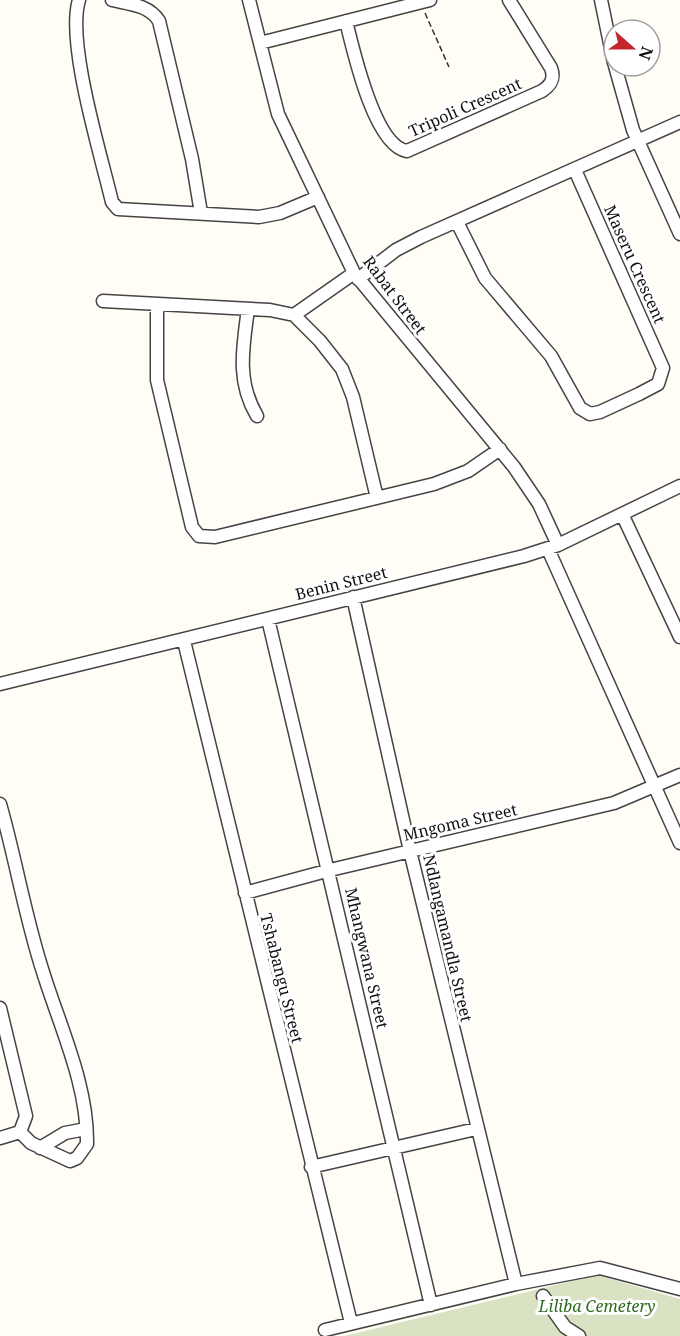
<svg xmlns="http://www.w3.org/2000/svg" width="680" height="1336" viewBox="0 0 680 1336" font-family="'Noto Serif',serif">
<rect width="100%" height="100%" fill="#fffdf5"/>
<path fill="#d9e3c4" d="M597,1275L680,1299V1336H344Z"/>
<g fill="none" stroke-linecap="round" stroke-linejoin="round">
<defs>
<path id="minor" d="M79,0C66,42 101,155 112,202L118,209L259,217L280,213L318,197
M112,0C130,4 149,5 159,21L192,159L201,213
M249,0L278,114L354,273L514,467L539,504L558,545
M601,0L614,63
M346,21C353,49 374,146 407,151L542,91C551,85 555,79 551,68L509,0
M260,43L430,0
M615,66L633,130L680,234
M457,222L485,278L551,356L580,408L590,414L600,412L639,394L658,384L663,368L575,170
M358,279L396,250L421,237L680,122
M103,301L270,310L294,315L320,341L342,369L353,397L377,498
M157,304V380L192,527L199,536L215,537L434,484L468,471L500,449
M248,309C243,347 236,381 257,416
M294,315L354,273
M622,514L680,637
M548,549L680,843
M353,597L410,851L516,1284
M268,619L431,1305
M184,641L351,1323
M0,684L524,556L558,545L680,486
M0,804C16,860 25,917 43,972C60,1027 88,1085 87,1144L77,1158L70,1161L31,1143L20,1132
M245,893L330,870L614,803L680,775
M0,1008L26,1116L20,1132L0,1138
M40,1148L65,1133L86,1129
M311,1167L476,1129
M543,1296L565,1327L579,1336
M325,1330L516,1284L600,1268L680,1289"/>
</defs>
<use href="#minor" stroke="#444" stroke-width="15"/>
<path stroke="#333" stroke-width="1.5" stroke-dasharray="6 3" stroke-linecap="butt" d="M425,13L449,67"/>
<use href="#minor" stroke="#fff" stroke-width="12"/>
</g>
<g text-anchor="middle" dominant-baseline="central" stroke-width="6" stroke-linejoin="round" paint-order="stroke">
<g font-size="16" fill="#111" stroke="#fff">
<text transform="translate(465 107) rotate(-24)">Tripoli Crescent</text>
<text transform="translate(635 264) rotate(66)">Maseru Crescent</text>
<text transform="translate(395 295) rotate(53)">Rabat Street</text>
<text transform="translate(341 583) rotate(-14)">Benin Street</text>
<text transform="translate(460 822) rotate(-13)">Mngoma Street</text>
<text transform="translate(448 938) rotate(77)">Ndlangamandla Street</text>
<text transform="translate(367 958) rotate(77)">Mhangwana Street</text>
<text transform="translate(282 978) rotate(76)">Tshabangu Street</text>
</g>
<g font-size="16" font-style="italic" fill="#2f6b1f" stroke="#fff">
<text x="597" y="1306">Liliba Cemetery</text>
</g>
</g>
<g transform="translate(632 48) rotate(111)"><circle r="28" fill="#ffffff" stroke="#a0a0a0" stroke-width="1.5"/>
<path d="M0-4.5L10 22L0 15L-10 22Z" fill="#c4262e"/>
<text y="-9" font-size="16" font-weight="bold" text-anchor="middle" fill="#111111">N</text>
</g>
</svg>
